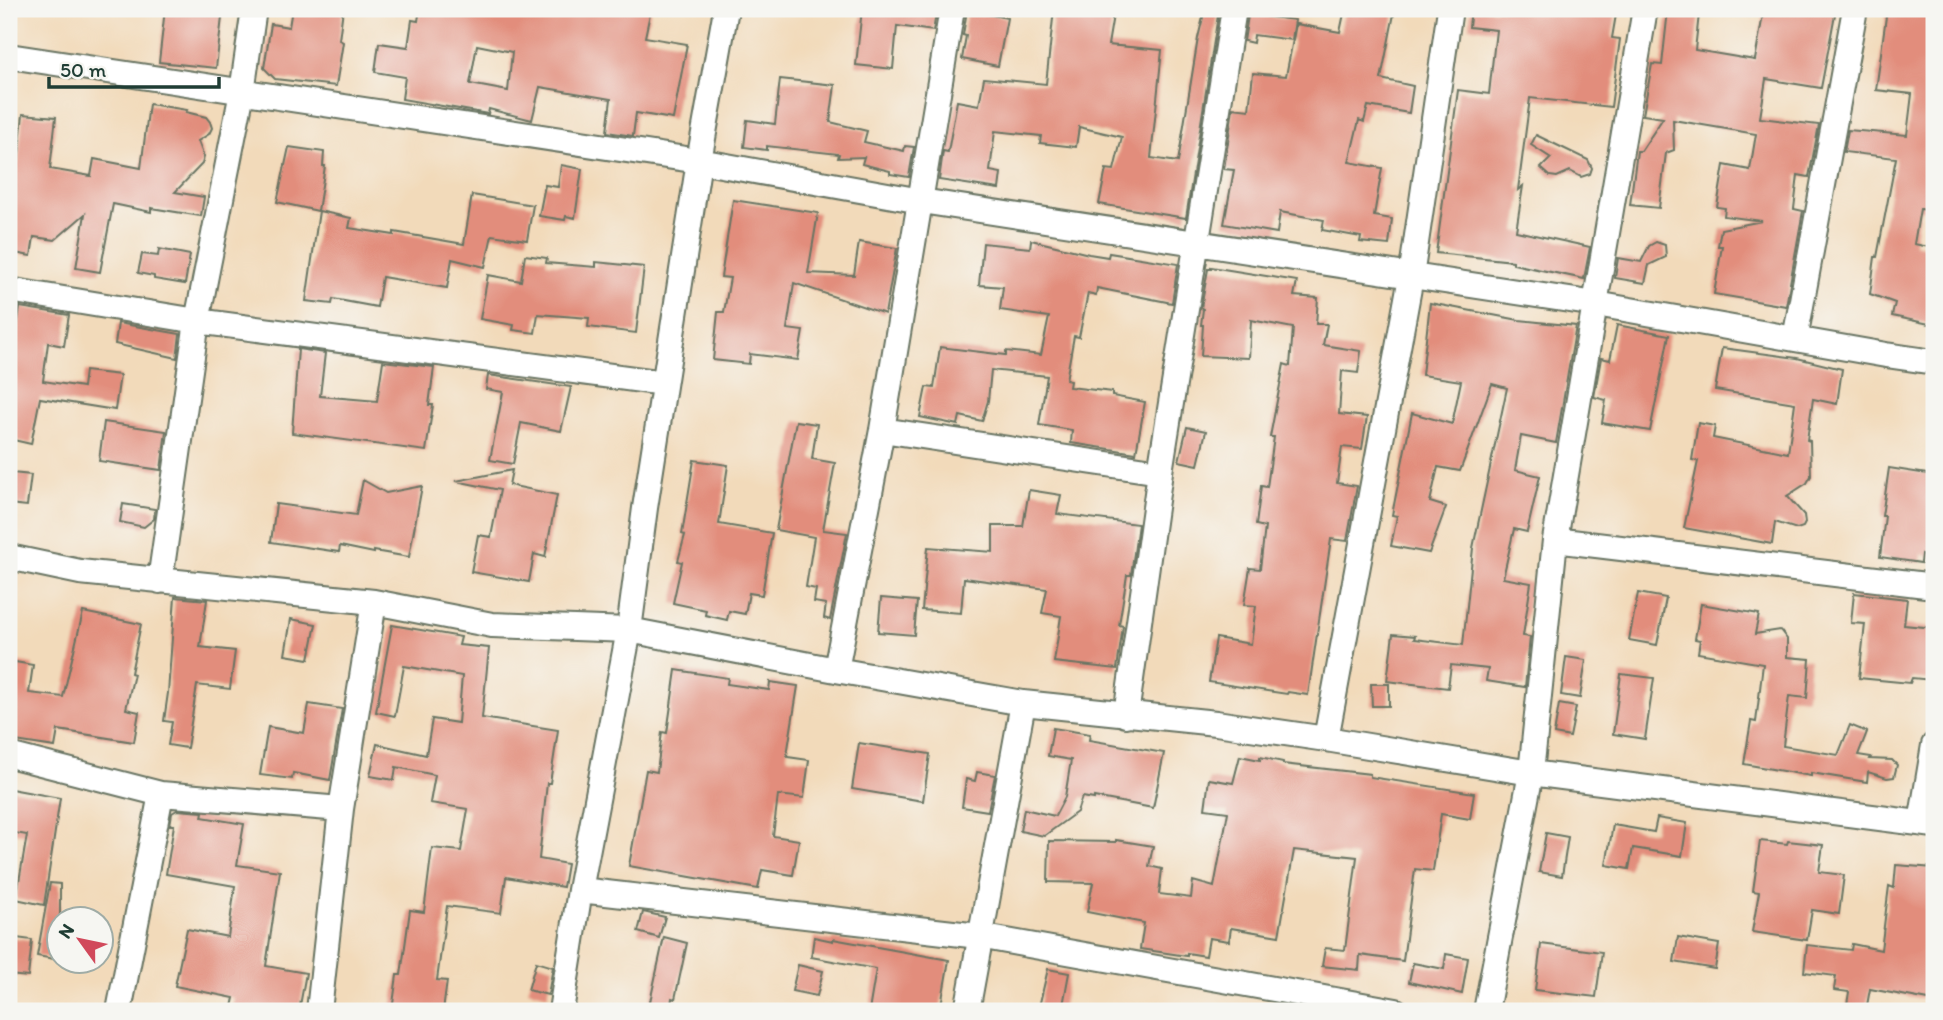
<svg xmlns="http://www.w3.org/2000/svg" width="1943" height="1020" viewBox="0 0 1943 1020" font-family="Itim,sans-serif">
<rect width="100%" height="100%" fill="#f6f6f2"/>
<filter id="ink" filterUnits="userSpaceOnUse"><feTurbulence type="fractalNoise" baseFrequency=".0143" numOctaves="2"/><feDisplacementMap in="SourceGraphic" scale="14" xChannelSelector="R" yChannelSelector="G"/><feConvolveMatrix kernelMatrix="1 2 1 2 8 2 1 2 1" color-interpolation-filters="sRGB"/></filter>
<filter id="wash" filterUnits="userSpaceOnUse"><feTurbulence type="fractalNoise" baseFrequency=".00686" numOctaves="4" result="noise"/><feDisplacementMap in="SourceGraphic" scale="28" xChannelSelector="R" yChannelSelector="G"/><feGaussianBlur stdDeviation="1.57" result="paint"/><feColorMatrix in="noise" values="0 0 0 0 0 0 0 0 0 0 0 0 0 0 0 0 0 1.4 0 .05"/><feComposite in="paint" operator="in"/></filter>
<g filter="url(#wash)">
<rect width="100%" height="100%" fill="#f2daba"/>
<g id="blocks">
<path fill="#e28d7b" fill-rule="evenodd" d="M165,9H223L216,68L159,62Z
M292,9H343L339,40L343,42L336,86L275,79L264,68L271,24L289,27Z
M420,9H651L645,37L687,44L673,119L636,113L633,136L607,132L611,99L540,87L532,120L489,109L488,114L402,99L405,77L375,72L379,43L408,47L412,20L418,21ZM477,45L512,52L508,91L470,84Z
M862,9L915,12L916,9H937L933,31L897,26L893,69L856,65Z
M1054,9H1114L1108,45L1162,50L1151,158L1178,162L1198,38L1205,9H1219L1186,218L1099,204L1106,169L1114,170L1122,137L1079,127L1076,147L1040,143L1041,136L995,131L990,171L1001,173L999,189L939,180L943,151L948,152L957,101L979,105L984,78L1046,84Z
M1249,9H1264L1263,16L1295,20L1292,40L1254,35L1253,43L1244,41Z
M1345,9H1395L1381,79L1413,86L1409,113L1368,106L1364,122L1359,120L1349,162L1382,168L1374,216L1392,219L1389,245L1360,242L1361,237L1322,230L1324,220L1280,212L1277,233L1224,224L1234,170L1224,169L1233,108L1249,110L1253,73L1286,76L1296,24L1340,32Z
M1471,9H1617L1612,38L1620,39L1611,107L1530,98L1518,190L1523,186L1516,231L1590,247L1584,279L1513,264V261L1436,253L1458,90L1489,94L1496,30L1469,27Z
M1764,9H1836L1821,88L1766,79L1760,118L1819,125L1809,177L1798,175L1794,209L1803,211L1786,306L1714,294L1722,246H1718L1721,229L1762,221L1724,216L1725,208L1717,207L1724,165L1750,170L1756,134L1673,120L1674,150L1666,153L1659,208L1630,205L1637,151H1641L1663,118L1643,115L1652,64L1662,65L1668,10L1699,14L1695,50L1755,60Z
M1887,9H1934V211L1920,209L1914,244L1934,248L1931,265L1934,266V325L1892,316L1895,303L1870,294L1875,257H1877L1896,158L1844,152L1848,130L1907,135L1912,94L1876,90Z
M967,10L1007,18L998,66L962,59L966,36L963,35Z
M780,79L835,85L830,122L867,131L864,142L904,151L905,146L914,147L909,177L890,174V171L862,164L864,157L838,158L839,154L767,146V150L744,147L747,120L775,124Z
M149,104L187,110L186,112L206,117L210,122L212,128L209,134L198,141L204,157L202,164L175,192L204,197L201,216L151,208V212L113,204L100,272L76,268L85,214L55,240L34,237L31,256L9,252V173L11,162L18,163L23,114L56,117L50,169L91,176L94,159L141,168Z
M1536,135L1588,160L1592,168L1590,174L1581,177L1570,171L1557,177L1550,176L1541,168L1551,158L1531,145Z
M289,147L324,152L323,166H325L318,211L277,202Z
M561,165L582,169L575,218L566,216L565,220L539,216L545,185L558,187Z
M472,195L533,205L527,240L492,235L485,267L452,259L447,288L382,277L377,307L333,299L332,304L306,301L319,211L351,218L349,228L394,235V232L464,244Z
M733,200L818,213L808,273L854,275L859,242L897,248L885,314L794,283L787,329L803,331L798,360L750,354L749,364L713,360L718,312H724L730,278L721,277Z
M1031,240L1089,254L1108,257L1109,253L1178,264L1172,303L1097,288L1096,295L1088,293L1079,337L1074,336L1066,380L1070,381L1069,387L1112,392V396L1145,402L1136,453L1071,443L1072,430L1039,425L1047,376L991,370L988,401L982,421L960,416L958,425L920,417L926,387L934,388L940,347L1006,355V351L1041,355L1049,317L1000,310L1003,287L979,285L983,243L1030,248Z
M1656,242L1665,245L1666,257L1649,265L1645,283L1615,278L1618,258L1641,262L1649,246Z
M159,249L190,255L185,284L154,279V276L138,273L142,254L158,256Z
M525,255L547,258L546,263L596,267V262L644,267L636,333L588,327L589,318L538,314L535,333L513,330L514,325L480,319L488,275L521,281Z
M1211,267L1297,281L1294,296L1318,298L1316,324H1327L1323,345L1361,351L1358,373L1342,371L1339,414L1367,417L1362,449L1342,447L1337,483L1357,486L1347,541L1331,539L1308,695L1288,692L1287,694L1209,682L1216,638L1251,644L1256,606L1244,605L1250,568L1260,569L1265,527L1256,525L1261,486L1267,487L1274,437H1270L1284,364L1290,366L1293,328L1251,320L1249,358L1201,356L1203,325H1201L1203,309L1201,308L1208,269H1211Z
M1430,303L1519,320L1576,326L1556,443L1521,436L1515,470L1540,476L1527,532L1514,529L1503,578L1531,583L1523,636L1530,637L1525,687L1486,681L1488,669L1451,665L1448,688L1387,681L1393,634L1415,636L1414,639L1463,645L1473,548L1507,388L1492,384L1460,471L1438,467L1430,502L1446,507L1429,553L1391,546L1397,516L1392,515L1412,413L1452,424L1461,381L1422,375Z
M20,307L69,315L64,346L48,343L43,381L83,387L85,371L120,375L115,410L40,398L31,444L9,439V345L14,346Z
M118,323L180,334L177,358L115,344Z
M1617,325L1669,335L1650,431L1602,423L1606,400L1594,397L1601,358L1610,360Z
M1722,348L1797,358L1842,369L1837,404L1813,399L1807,440L1810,441L1811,476L1807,483L1787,496L1804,515L1805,523L1803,527L1797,529L1775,522L1772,544L1684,528L1698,461L1692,460L1698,423L1715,426L1713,438L1788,453L1795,403L1715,390Z
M298,349L325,353L320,396L377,401L383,361L434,367L429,405H433L426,451L292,433Z
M488,375L571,387L561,431L521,423L513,464L490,460L503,392L486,389Z
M796,421L817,424L812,459L835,463L823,530L847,533L830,620L824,618L826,604L814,602L816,589L806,587L814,537L776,530Z
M104,422L166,431L161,470L99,461Z
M1187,427L1206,431L1198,465L1179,461Z
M694,460L728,465L719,524L772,533L762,595L749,593L745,614L729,611L727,620L705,615L706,610L673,603L682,562L678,561L685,535L682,534Z
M1889,468L1934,475V559L1922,554L1921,563L1880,557L1885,516H1882Z
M512,470L509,485L557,495L545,557L534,554L529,582L471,572L478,535L491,537L500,490L456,481Z
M12,473L31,475L27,506L9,504Z
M363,480L386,493L422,486L409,557L374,551V553L340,546L339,552L271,542L276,504L356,515Z
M1029,490L1061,495L1057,514L1138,524L1131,575H1127L1119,625L1123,626L1117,669L1054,662L1061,616L1042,613L1047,589L964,578L961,613L922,610L928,547L993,552V526H1023Z
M123,504L155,509L154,519L144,527L120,522Z
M1638,593L1666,598L1657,645L1629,640Z
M1854,593L1907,599L1904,625L1934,628L1932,680L1912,678L1910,683L1859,678L1865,624L1851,623Z
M175,597L207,600L200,647L235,651L230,689L197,685L187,748L168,745L172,722L164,721L168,693Z
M881,598L917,601L914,635L878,632Z
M1701,604L1759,614L1755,634L1780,630L1787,639V657L1810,659L1807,698L1789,696L1783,746L1838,755L1850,725L1867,732L1858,755L1871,757L1870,759L1892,760L1897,765L1894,777L1887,778L1868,772L1867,782L1811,773V776L1744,764L1751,721L1756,722L1763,664L1698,653L1700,640L1695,639Z
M83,612L141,624L131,673L134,674L126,709L139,712L134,742L58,730L55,747L9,740V681L12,682L15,662L33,665L29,693L63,697Z
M291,619L316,624L309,659L285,655Z
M392,625L461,637L459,645L489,648L482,718L558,730L550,783H547L539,859L567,864L563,887L506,877L501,913L447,906L437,980L447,981L443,1011H392L397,975H401L410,910L424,912L432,848L461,851L468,809L430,803L435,775L396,767L394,780L370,776L377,744L426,755L432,719L458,723L462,676L404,666L395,716L376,712Z
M1566,657L1586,660L1580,698L1561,695Z
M676,670L728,678L727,684L769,690L770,682L798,686L787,755L788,757L809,760L804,798L778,795L773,836L799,840L793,875L762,870L758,889L629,866L646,770L657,772L662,732L667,733Z
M1621,674L1654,678L1645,739L1613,734Z
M1371,684H1389V706H1372Z
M309,704L342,709L330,780L293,773L292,779L260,775L268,727L304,733Z
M1559,704L1576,707L1570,737L1554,734Z
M1053,728L1090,734L1089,740L1164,753L1153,808L1094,797V799L1082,797L1077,812L1044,836L1020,831L1024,809L1055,816L1065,797L1071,760L1048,756Z
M859,743L930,754L923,801L852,789Z
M1240,756L1260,760V757L1283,762V764L1370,774V777L1474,793L1470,819L1441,814L1433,871L1415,869L1403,961L1360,955L1359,970L1322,966L1325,948L1345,950L1357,857L1294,850L1279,936L1231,928L1229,941L1209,938L1206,956L1187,953V956L1140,949L1144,923L1087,912L1093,883L1048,882L1049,841L1116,842V840L1153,846L1149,866L1162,869L1159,894L1191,898L1193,881L1214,887L1228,812L1205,809L1209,779L1233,783Z
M977,772L995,775L988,811L962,807L966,779L975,781Z
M11,789L60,798L44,905L16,899L27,835L9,832Z
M177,810L203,812L202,817L244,824L237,865L280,871L266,966L306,973L299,1011H231L234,998L175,986L187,929L228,937L235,886L166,874L174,825H170L172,813Z
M1657,818L1687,823L1682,856L1633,848L1629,869L1606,865L1613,825L1654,832Z
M1546,833L1568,837L1562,876L1539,872Z
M1760,841L1787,844L1788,841L1823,845L1819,872L1844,875L1839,914L1812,910L1807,940L1752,932L1759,892L1753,891Z
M1896,865L1934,868V1001L1870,989L1866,1011H1846L1849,992L1834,990L1836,976L1804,972L1807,945L1851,950L1852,944L1881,950L1889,886L1894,888Z
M50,883L60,884V960L37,956Z
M643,912L665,917L659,938L638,932Z
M9,937L32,940L28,977L9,975Z
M664,937L687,943L675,999L672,998L670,1011H648Z
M814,937L833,941V939L949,960L940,1011H869L876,969L811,957Z
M1678,937L1719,944L1715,969L1674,962Z
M1541,944L1602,952L1596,997L1535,990Z
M1446,954L1468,958L1462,994L1409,982L1413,963L1444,969Z
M536,962L553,967L548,995L528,990Z
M798,965L823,971L817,996L792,991Z
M1048,969L1069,973L1062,1011H1038Z"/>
</g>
</g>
<g filter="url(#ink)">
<use href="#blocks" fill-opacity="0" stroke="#697463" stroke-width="2"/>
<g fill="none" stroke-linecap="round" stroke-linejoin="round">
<defs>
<path id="street" d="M9,56L699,161L921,201L1596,304L1886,355L1934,362
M9,290L197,321L664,383
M1795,339L1855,9
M882,430L1160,472
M1555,540L1934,586
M9,557L80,572L374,602L492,625L629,630L836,670L1023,703L1216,723L1326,739L1531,773L1934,825
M160,581L197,321L242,92L254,9
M836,670L882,430L952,9
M1126,715L1160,472L1234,9
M1326,739L1411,277L1450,9
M9,755L161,794L341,809
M1921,823L1934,745
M580,890L979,936L1396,1011
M119,1011L161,794
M319,1011L341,809L374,602
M561,1011L580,890L629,630L645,508L699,161L726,9
M967,1011L1023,703
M1486,1011L1531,773L1555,540L1645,9"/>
</defs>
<use href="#street" stroke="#697463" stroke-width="28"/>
<use href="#street" stroke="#fff" stroke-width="24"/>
</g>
</g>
<rect width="1943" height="1020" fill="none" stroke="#f6f6f2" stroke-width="35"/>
<g transform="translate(80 940) rotate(303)"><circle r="33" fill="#f6f6f2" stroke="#a0aca6" stroke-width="2"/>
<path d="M0-5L12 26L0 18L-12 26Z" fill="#d1495b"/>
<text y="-10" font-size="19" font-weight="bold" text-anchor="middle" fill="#1f3d34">N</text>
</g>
<path d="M49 77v10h170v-10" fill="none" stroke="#1f3d34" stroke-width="3.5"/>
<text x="60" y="77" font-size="21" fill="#1f3d34" stroke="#f6f6f2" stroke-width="5" paint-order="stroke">50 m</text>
</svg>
